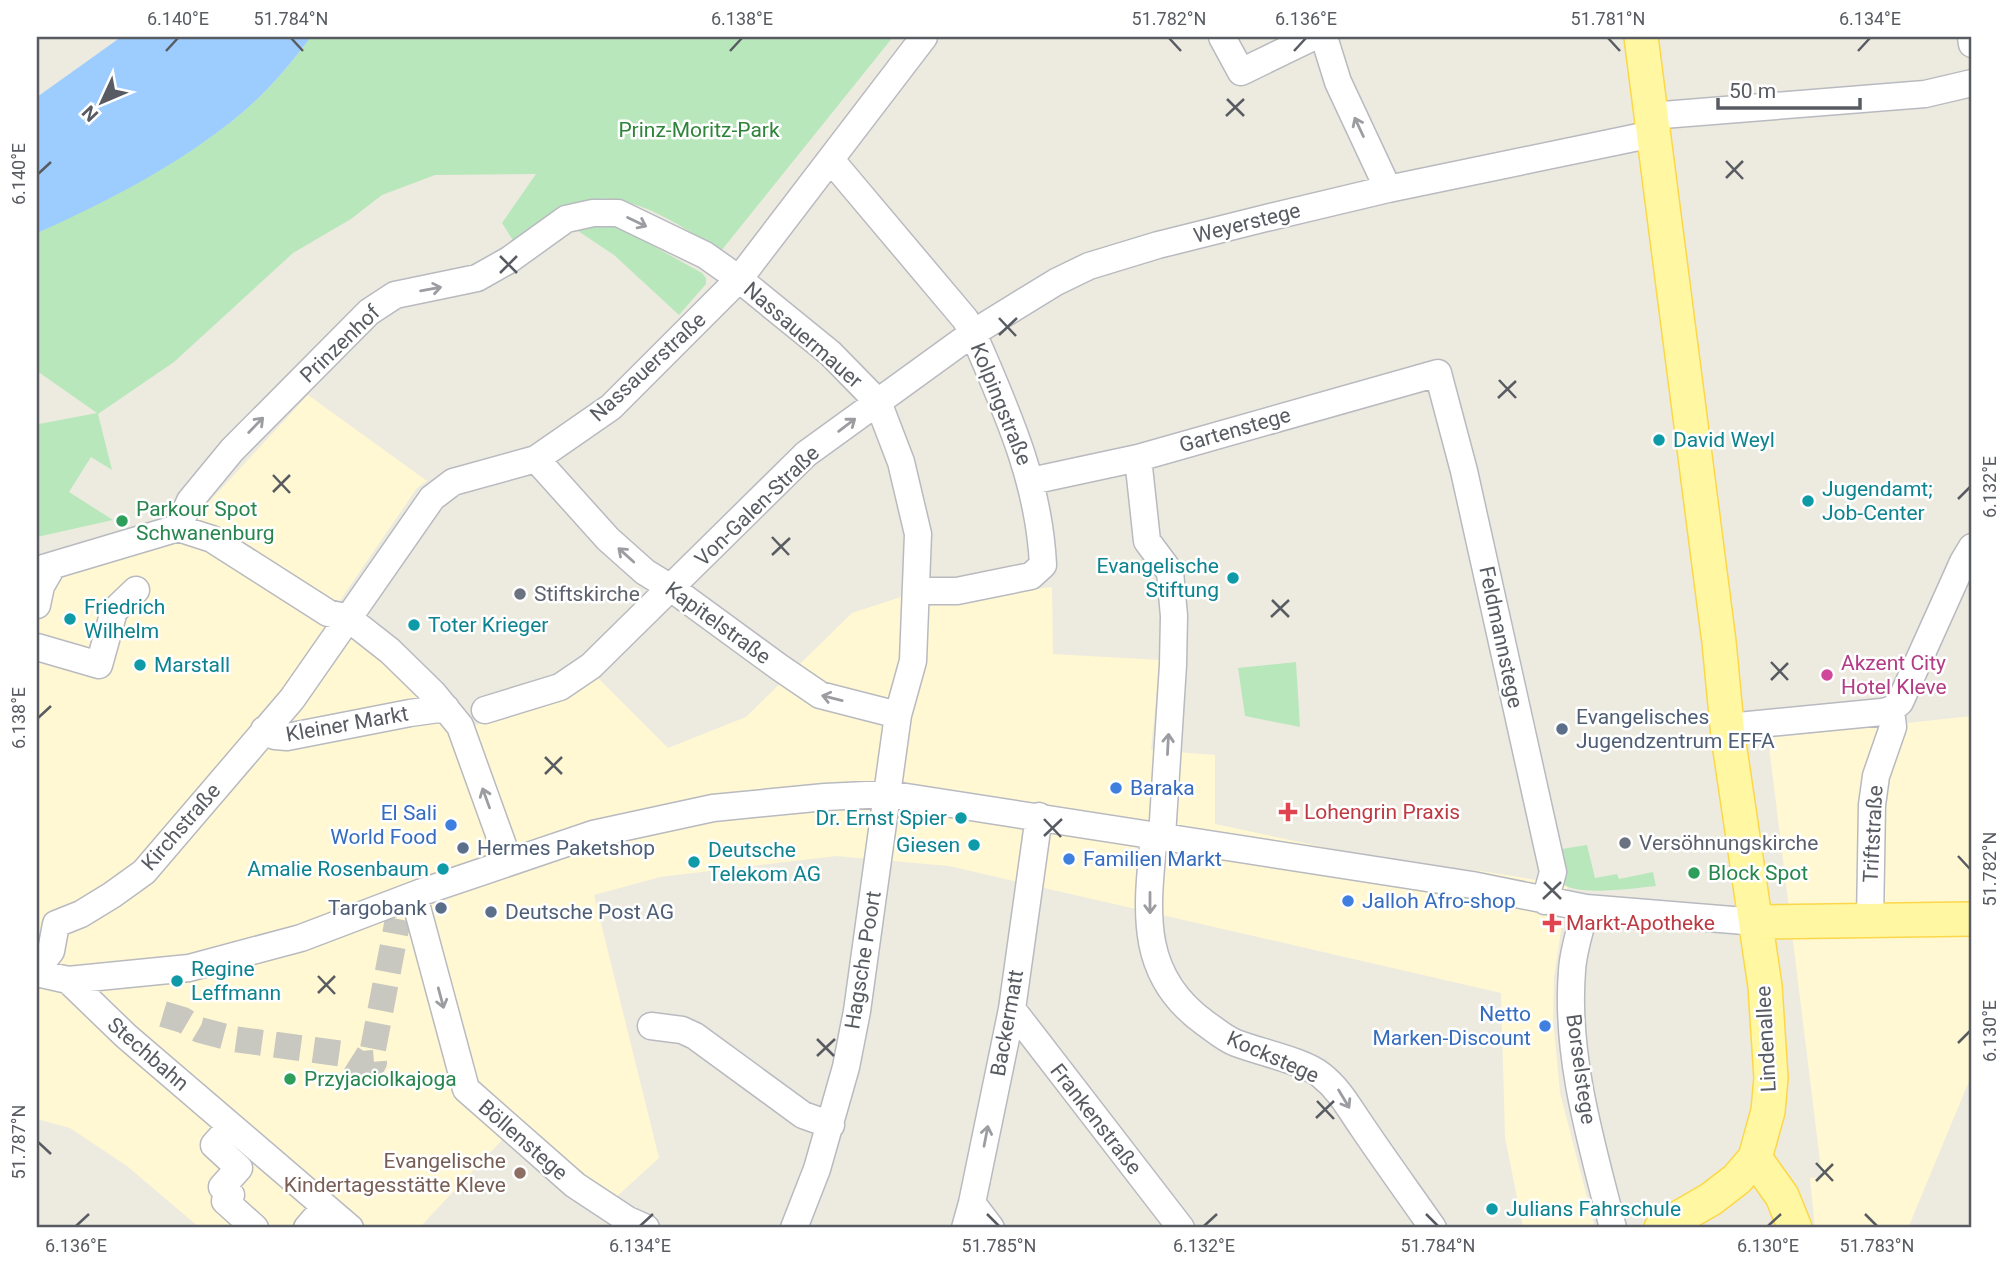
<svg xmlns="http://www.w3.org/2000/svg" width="2009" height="1265" viewBox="0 0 2009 1265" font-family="Roboto,sans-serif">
<rect width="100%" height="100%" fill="#edebdf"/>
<path fill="#fff8d2" d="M308,395L427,481L417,488L339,602L398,650L472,727L597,677L668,748L746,717L852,613L910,594L1020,591L1052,587L1053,654L1160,660L1151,750L1215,755V824L1389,861L1481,871L1568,885L1554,977L1553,1018L1560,1093L1595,1228H1523L1505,1137L1501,993L949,866L836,856L660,877L594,895L659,1158L614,1199L607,1201L519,1122L419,1228H200L127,1166L70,1128L37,1119V623L47,589L75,568L195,517Z
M1972,716V1074L1908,1228H1815L1810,1178L1822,1177L1768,738Z"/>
<path fill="#b9e7bc" d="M311,37H893L721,251C685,229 633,191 590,200C563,206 537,228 514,242L502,223L536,174L435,175L382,195L351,219L293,253L174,362L98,414L112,470L91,457L69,492L113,520L37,537L39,424L97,413L37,371V233C109,198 181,163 243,112C269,90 291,63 311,37Z
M598,226L619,227L702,273L706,278V284L679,315L614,255L578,231Z
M1296,662L1300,727L1245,716L1238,668Z
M1587,845L1595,878L1617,874L1619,879L1653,872L1656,886C1635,888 1577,897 1561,883L1555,850Z"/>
<path fill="#9dcdff" d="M121,37H311C291,63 269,90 243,112C182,163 109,201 37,233V97Z"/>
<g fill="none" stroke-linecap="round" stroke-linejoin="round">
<path stroke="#c8c7c0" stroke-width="26" stroke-dasharray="26 13" stroke-linecap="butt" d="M163,1014L183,1020L200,1030L234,1039L344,1054L360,1064L374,1063L373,1049L398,919"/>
<defs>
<path id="minor" d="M1222,37L1241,72L1313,37
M1324,37L1338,82L1388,189
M1971,37L1972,44
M1650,116L1925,94L1972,83
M831,160L965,319L973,333C1006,410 1039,480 1043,565L1031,576L957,591H917
M1138,458L1147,541L1170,572L1174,616L1173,665L1162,836
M536,459L608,539L645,572L671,588L779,667L820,695L898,715
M1031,481L1138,458L1438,373L1464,471L1553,872L1545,901
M178,528L190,501L232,450L369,312L395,295L477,278L509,260L566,219L593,213H618L705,255L739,279L830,353L878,402L901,462L918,534L913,661L898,715L857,1011L846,1067L817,1169L794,1228
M178,528L212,539L328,613L348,618L390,651L433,693L460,726L509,862
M37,570L178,528
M37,605L41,586L52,567
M37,647L99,665L114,611L136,590
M485,710L560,687L591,666L806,454L973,333L1056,282L1089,266L1158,245L1266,218L1388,189L1653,134
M1728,727L1882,712L1891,710L1900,702L1963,562L1972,547
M264,730L275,736L287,737L410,713L446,708
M1154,835C1147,909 1137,974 1205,1023C1215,1030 1225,1039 1236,1043C1259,1052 1304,1061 1321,1075C1340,1090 1349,1108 1363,1128C1386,1162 1410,1195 1433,1228
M414,896L466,1089L575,1185L628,1220L646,1228
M1586,908C1581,928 1573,950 1572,971C1565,1057 1592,1145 1613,1228
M1870,920L1872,805L1876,776L1893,727L1891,710
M37,969L51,951L56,924L81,914L112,895L144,872L292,699L432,498L453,482L536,459L611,407L739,279L924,37
M37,973L68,980L189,968L301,938L422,892L593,834L713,808L825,797L887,794L1472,885L1586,908L1757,922
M68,980L126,1036L350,1228
M1012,1009L1181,1228
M651,1026L682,1030L695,1036L803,1115L831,1125
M231,1126L214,1145L239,1168L222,1187L231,1195L225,1201L255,1228
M972,1203L991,1228
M307,1228L325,1207
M965,1228L972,1203L1012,1009L1039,816"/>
<path id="major" d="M1641,37L1719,642L1728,736L1765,986L1771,1078L1768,1111L1755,1158L1737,1179L1711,1199L1661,1228
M1757,922L1972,919
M1755,1158L1782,1196L1795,1228"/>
</defs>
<use href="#minor" stroke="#b8bac0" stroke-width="29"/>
<use href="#major" stroke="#fcd749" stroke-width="36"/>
<use href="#minor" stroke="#fff" stroke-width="26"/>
<use href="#major" stroke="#fff7a2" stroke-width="33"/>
</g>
<defs><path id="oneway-shaft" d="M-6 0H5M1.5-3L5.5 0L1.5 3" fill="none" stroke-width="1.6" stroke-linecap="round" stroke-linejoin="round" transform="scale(1.75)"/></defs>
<g stroke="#9b9da1">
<use href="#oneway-shaft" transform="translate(1359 127) rotate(-115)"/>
<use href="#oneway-shaft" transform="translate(637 222) rotate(26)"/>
<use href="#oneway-shaft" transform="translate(431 289) rotate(-10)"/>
<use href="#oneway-shaft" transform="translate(256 425) rotate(-46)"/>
<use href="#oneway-shaft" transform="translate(847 425) rotate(-37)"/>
<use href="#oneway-shaft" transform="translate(626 555) rotate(-138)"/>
<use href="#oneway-shaft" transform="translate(832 698) rotate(-166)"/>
<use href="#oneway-shaft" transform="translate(1168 744) rotate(-87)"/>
<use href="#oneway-shaft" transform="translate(486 798) rotate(-110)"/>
<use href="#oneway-shaft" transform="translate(1150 903) rotate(90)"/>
<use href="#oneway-shaft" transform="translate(441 998) rotate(75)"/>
<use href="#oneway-shaft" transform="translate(1344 1099) rotate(59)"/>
<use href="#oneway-shaft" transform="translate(986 1136) rotate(-79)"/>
</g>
<path fill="none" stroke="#585c62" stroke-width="2.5" d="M291,38L303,51M1169,38L1181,51M1608,38L1620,51M166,51L178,38M730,51L742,38M1294,51L1306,38M1858,51L1870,38M1227,99L1244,116M1226,116L1244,99M1726,161L1743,179M38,174L51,162M1726,178L1743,161M500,256L517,273M500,273L517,256M999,318L1016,336M999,335L1017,318M1499,380L1516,398M1498,398L1516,381M273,475L290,493M273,492L290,475M1958,499L1970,487M772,537L789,555M772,555L790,538M1272,600L1289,617M1271,617L1289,600M1771,662L1788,680M1771,680L1788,663M38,718L51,706M545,757L562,774M545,774L562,757M1044,819L1061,837M1044,836L1062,819M1958,856L1970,869M1544,882L1561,899M1543,899L1561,882M318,976L335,994M318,993L335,976M817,1039L834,1056M1958,1043L1970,1031M817,1056L835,1039M1317,1101L1334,1119M1316,1118L1334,1101M38,1142L51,1154M1816,1163L1833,1181M1816,1181L1833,1164M987,1214L999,1226M1426,1214L1438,1226M1865,1214L1877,1226M76,1226L89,1214M640,1226L653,1214M1204,1226L1217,1214M1768,1226L1781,1214"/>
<g fill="#0f9aa8" stroke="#fff" stroke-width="2.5">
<circle cx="1659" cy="440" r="7"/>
<circle cx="1808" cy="501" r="7"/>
<circle cx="1233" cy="578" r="7"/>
<circle cx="70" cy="619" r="7"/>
<circle cx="414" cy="625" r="7"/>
<circle cx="140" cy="665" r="7"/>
<circle cx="961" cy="818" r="7"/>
<circle cx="974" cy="845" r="7"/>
<circle cx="694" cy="862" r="7"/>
<circle cx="443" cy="869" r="7"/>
<circle cx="177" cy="981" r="7"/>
<circle cx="1492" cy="1209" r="7"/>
</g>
<g fill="#2e9e5b" stroke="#fff" stroke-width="2.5">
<circle cx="122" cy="521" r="7"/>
<circle cx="1694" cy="873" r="7"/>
<circle cx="290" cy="1079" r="7"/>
</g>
<g fill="#6b7280" stroke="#fff" stroke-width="2.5">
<circle cx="520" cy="594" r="7"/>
<circle cx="1625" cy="843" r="7"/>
</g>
<circle fill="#d1479c" stroke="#fff" stroke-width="2.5" cx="1827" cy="675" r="7"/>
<g fill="#5c6f8a" stroke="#fff" stroke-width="2.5">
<circle cx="1562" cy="729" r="7"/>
<circle cx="463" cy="848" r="7"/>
<circle cx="441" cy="908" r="7"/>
<circle cx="491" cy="912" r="7"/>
</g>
<g fill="#3f7fe0" stroke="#fff" stroke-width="2.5">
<circle cx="1116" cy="788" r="7"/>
<circle cx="451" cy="825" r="7"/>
<circle cx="1069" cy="859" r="7"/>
<circle cx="1348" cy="901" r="7"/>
<circle cx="1545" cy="1026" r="7"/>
</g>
<g fill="#e0444e" stroke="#fff" stroke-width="2.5">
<path d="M1284.5 801.5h7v7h7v7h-7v7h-7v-7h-7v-7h7z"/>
<path d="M1548.5 912.5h7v7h7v7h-7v7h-7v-7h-7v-7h7z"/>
</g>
<circle fill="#8d6e63" stroke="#fff" stroke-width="2.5" cx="520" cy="1173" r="7"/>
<g text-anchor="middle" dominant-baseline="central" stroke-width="5" stroke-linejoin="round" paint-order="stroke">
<g font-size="21" fill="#2e8438" stroke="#fff">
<text x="699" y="130">Prinz-Moritz-Park</text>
</g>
<g font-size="21" fill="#585c62" stroke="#fff">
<text transform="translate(1247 223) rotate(-14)">Weyerstege</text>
<text transform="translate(803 335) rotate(41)">Nassauermauer</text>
<text transform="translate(340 344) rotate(-44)">Prinzenhof</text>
<text transform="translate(648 367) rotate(-43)">Nassauerstraße</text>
<text transform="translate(1001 404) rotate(68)">Kolpingstraße</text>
<text transform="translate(1235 430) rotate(-16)">Gartenstege</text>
<text transform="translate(757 506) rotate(-44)">Von-Galen-Straße</text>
<text transform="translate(718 623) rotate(36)">Kapitelstraße</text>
<text transform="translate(1501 637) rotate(78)">Feldmannstege</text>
<text transform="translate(347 724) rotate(-10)">Kleiner Markt</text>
<text transform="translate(181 827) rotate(-49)">Kirchstraße</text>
<text transform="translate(1873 834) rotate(-87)">Triftstraße</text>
<text transform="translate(863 960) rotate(-81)">Hagsche Poort</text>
<text transform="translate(1007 1023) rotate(-80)">Backermatt</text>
<text transform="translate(1766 1039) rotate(-93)">Lindenallee</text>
<text transform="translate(148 1054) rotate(41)">Stechbahn</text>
<text transform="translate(1273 1057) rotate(24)">Kockstege</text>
<text transform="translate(1581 1069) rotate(82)">Borselstege</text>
<text transform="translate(1096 1119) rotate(52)">Frankenstraße</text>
<text transform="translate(523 1140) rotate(41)">Böllenstege</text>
</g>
<g font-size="21" fill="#0d838f" stroke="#fff" text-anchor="start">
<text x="1673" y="440">David Weyl</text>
<text x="1822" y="489">Jugendamt;<tspan x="1822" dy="24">Job-Center</tspan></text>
<text x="1219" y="566" text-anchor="end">Evangelische<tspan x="1219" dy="24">Stiftung</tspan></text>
<text x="84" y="607">Friedrich<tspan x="84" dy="24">Wilhelm</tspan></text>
<text x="428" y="625">Toter Krieger</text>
<text x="154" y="665">Marstall</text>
<text x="947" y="818" text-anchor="end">Dr. Ernst Spier</text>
<text x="960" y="845" text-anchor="end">Giesen</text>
<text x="708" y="850">Deutsche<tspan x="708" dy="24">Telekom AG</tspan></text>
<text x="429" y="869" text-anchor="end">Amalie Rosenbaum</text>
<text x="191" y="969">Regine<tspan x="191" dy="24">Leffmann</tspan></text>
<text x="1506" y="1209">Julians Fahrschule</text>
</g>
<g font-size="21" fill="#27864d" stroke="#fff" text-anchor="start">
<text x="136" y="509">Parkour Spot<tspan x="136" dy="24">Schwanenburg</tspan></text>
<text x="1708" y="873">Block Spot</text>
<text x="304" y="1079">Przyjaciolkajoga</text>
</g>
<g font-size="21" fill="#5b616d" stroke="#fff" text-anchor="start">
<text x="534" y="594">Stiftskirche</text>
<text x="1639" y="843">Versöhnungskirche</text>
</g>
<g font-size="21" fill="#b23c85" stroke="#fff" text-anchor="start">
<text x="1841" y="663">Akzent City<tspan x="1841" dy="24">Hotel Kleve</tspan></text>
</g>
<g font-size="21" fill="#4e5e75" stroke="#fff" text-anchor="start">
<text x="1576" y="717">Evangelisches<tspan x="1576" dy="24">Jugendzentrum EFFA</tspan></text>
<text x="477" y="848">Hermes Paketshop</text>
<text x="427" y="908" text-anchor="end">Targobank</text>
<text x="505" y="912">Deutsche Post AG</text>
</g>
<g font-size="21" fill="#366cbe" stroke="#fff" text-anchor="start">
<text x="1130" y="788">Baraka</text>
<text x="437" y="813" text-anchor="end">El Sali<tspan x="437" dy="24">World Food</tspan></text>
<text x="1083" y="859">Familien Markt</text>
<text x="1362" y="901">Jalloh Afro-shop</text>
<text x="1531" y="1014" text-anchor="end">Netto<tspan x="1531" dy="24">Marken-Discount</tspan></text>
</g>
<g font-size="21" fill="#be3a42" stroke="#fff" text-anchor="start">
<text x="1304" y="812">Lohengrin Praxis</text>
<text x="1566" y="923">Markt-Apotheke</text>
</g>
<g font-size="21" fill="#785e54" stroke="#fff" text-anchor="end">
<text x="506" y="1161">Evangelische<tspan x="506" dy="24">Kindertagesstätte Kleve</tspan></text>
</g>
</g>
<rect width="2009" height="1265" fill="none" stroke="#ffffff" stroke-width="77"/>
<g transform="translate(102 102) rotate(226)" stroke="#ffffff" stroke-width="5" paint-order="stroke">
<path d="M0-5L12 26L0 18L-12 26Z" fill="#585c62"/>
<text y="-10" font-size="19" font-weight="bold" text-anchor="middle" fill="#585c62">N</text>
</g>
<path d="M1718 98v10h142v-10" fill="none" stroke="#585c62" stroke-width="3.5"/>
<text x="1729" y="98" font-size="21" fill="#585c62" stroke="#ffffff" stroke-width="5" paint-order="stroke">50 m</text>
<rect x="38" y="38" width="1932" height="1188" fill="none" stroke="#585c62" stroke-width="2.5"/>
<g font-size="18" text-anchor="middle" fill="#585c62">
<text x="178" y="25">6.140°E</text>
<text x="291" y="25">51.784°N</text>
<text x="742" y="25">6.138°E</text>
<text x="1169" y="25">51.782°N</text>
<text x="1306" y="25">6.136°E</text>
<text x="1608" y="25">51.781°N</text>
<text x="1870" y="25">6.134°E</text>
<text transform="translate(19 174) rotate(-90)" y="6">6.140°E</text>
<text transform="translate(1990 487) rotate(-90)" y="6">6.132°E</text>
<text transform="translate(19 718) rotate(-90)" y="6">6.138°E</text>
<text transform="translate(1990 869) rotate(-90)" y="6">51.782°N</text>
<text transform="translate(1990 1031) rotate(-90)" y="6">6.130°E</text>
<text transform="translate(19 1142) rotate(-90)" y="6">51.787°N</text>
<text x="76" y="1252">6.136°E</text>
<text x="640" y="1252">6.134°E</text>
<text x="999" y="1252">51.785°N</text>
<text x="1204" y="1252">6.132°E</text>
<text x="1438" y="1252">51.784°N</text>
<text x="1768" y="1252">6.130°E</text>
<text x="1877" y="1252">51.783°N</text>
</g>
</svg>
